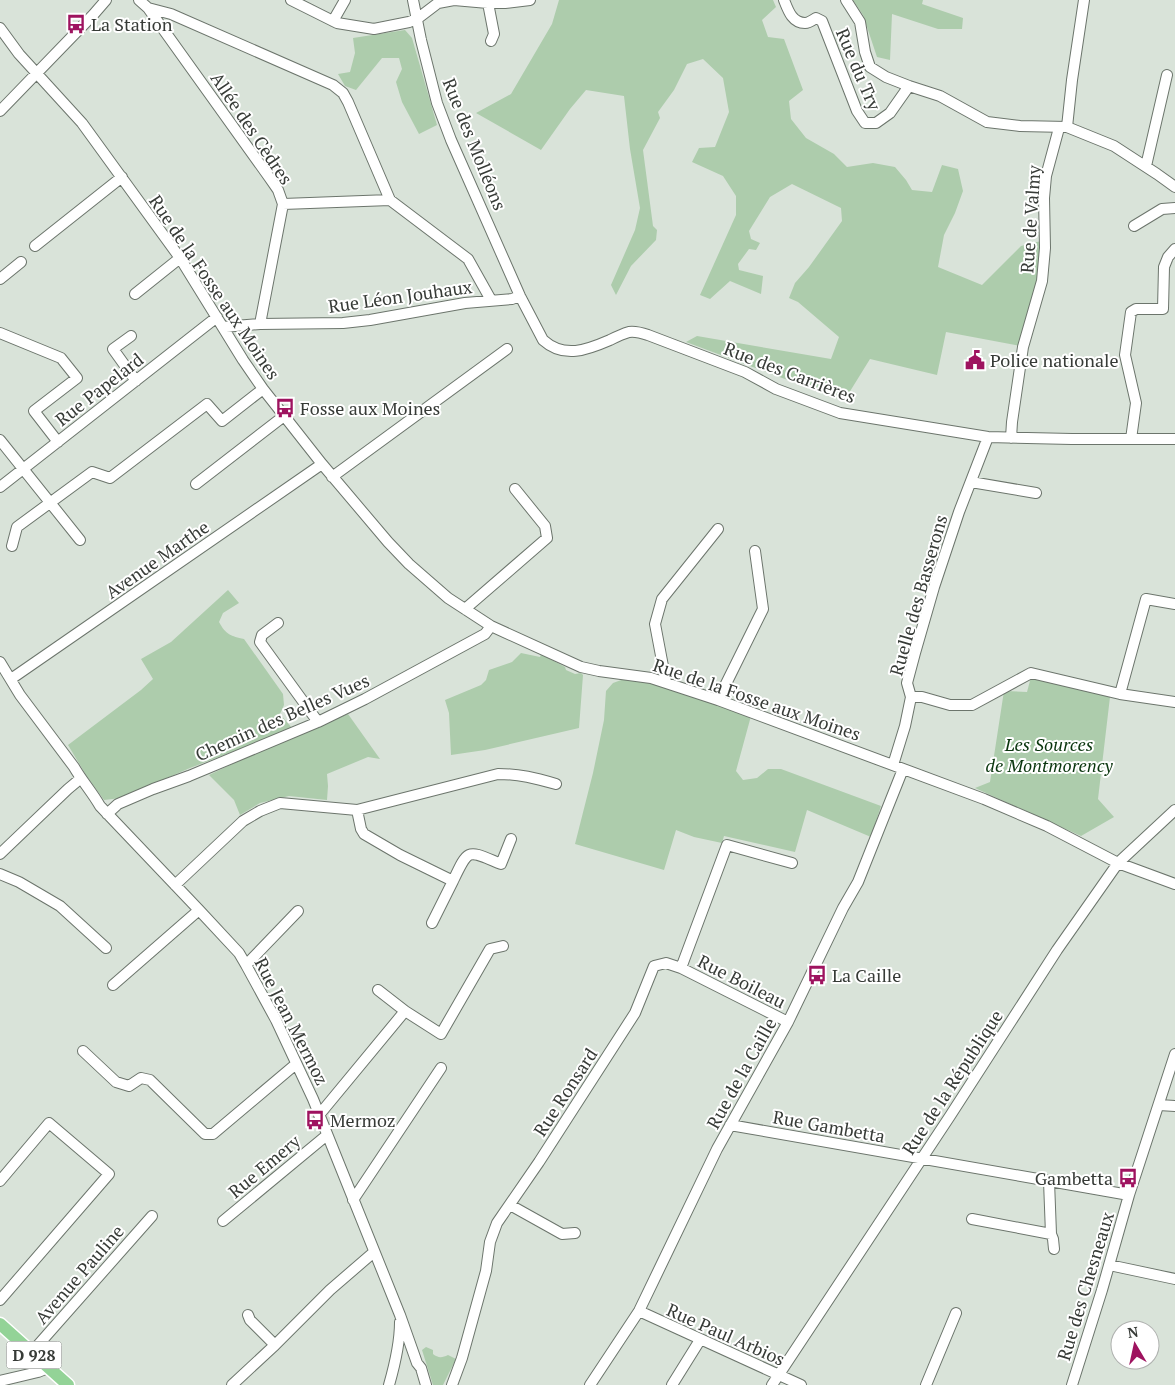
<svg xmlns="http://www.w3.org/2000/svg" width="1175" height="1385" viewBox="0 0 1175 1385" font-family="'PT Serif',serif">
<rect width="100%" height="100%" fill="#d9e3d9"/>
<path fill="#adccac" d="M559,0H773L776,7L762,20L768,37L784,39L803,90L789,101L791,119L806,138L834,154L847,167L873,163L895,167L906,180L912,190L932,192L942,165L958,169L963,191L955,213L944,235L938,267L982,285L1021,246L1041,241L1038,275L1020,346L946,332L937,375L870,359L844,401L686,342L697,336L831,359L839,337L798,302L789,298L795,283L809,267L842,221L841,208L792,184L770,197L749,231L751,239L760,243L756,250L749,249L738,264L739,270L763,276L761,294L730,281L710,299L700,295L736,215V196L723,176L692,162L699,148L715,147L729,112L723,78L703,59L687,64L674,90L658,112L660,118L643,150L653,226L657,230L656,240L631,266L616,295L611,285L635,230L640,208L630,149L624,96L586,90L570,109L541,150L476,113L511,94L552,24Z
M853,0H923L922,4L963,18L962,29H938L892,14L890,60L877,57L863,15Z
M405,30L412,38L437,125L419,134L402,102L396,82L402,69L399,58H382L356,90L345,86L338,74L350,72L355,53L353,38Z
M228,590L239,603L223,613L219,622C226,635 231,636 244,639L283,694L284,705L280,714L292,728L253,744L190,768L121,798L104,800L86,775L68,745L141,690L153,679L141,659L171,642Z
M521,653L540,657L541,654L565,667L566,670L575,674L581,673L583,675L579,728L485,750L451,755L449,713L445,700L481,685L486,680L489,670L512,662Z
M1031,677L1090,690L1110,697L1098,799L1114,817L1081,836L975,788L990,782L1004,691L1027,692Z
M624,679L650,683L751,716L736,771L743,780L757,778L768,769H781L881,806L871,837L807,810L795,852L724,836L722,843L694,837L676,830L664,870L575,844L593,773L604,720L606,691L613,683Z
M348,714L380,759L368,757L327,774L328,786L327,800L289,796L260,803L240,815L234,800L209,775L266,748Z
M426,1347L433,1350V1354C438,1358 442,1358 448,1355L456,1359L443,1385H433L422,1350Z"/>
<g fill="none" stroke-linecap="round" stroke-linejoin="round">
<defs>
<path id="minor" d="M139,0L148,8L171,14L333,85L343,93L348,102L390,200L468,259L491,300
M291,0L337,23L374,29L409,22L417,19L438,3L440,0
M413,0L421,40L437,103L451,140L520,296L543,340C564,359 587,350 610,340C616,337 622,334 629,332C636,331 642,333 648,335L745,372L776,389L840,413L988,437L1072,439H1175
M784,0C788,10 792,23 805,23C808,23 813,20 816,18L822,21L857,111L865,123H876L890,113L909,86L886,77L870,67L865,52L860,22L846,0
M438,3L454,0L488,3H505L530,0
M488,3L494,34L491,41
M148,8L269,177L278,190L283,204L390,200
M333,21L345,0
M0,28L19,54L82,123L180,258L243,360L263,389L322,464L388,542L409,564L448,598L491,626L581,667L599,671L651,678L718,700L984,799L1047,826L1118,863L1175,884
M909,86L940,96L987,122L1020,126L1067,127L1114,146L1157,174L1175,187
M0,111L93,15L106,0
M1067,127L1072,80L1084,0
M1146,166L1167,75
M1134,226L1162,209L1175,208
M35,246L122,177
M0,279L21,262
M135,294L180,258
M260,324L283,204
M223,327L260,324L343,323L370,320L465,303L512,299L520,296
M0,333L61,358L77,378L34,411L58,442
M131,336L113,349L136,381
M1011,438L1012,422L1023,347L1042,281L1045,248L1044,198L1046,176L1059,128
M1131,439L1136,403L1125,355L1131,312L1136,309H1163L1164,267L1168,257L1175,249
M0,440L80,540
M332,477L507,349
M971,482L1036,493
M196,484L284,416
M0,487L217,317
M12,546L17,527L92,472L110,478L207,404L222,421L263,389
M465,609L547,538L545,526L515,489
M278,623L262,635L260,642L318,722
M0,662L20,695L74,767C82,781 92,792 100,806L199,910L239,953L246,965L276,1020L313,1099L400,1315L417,1363L421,1368L426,1385
M11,679L322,464
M666,682L655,624L662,599L718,529
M1120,694L1146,599L1175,604
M911,697H922L950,705H972L1031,673L1120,694L1175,702
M718,700L763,609L755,551
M893,765L905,726L911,697L907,683L915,653L934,587L959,512L988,437
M357,810L361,829L364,834L400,855L453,881C469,847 467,850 501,864L511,839
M107,814L118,804L153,789L189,776L318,722L365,699L485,634L491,626
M0,854L68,789L80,779
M0,874L19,882L60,906L106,948
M175,885L243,821L260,811L280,803L357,810L498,774C520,774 535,778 556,784
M432,923L453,881
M246,965L298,911
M681,968L727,845L792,863
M113,985L199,910
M405,1011L441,1034L490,949L503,946
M83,1051L116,1082L129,1086L141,1078L150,1080L205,1134H213L296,1064
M1159,1105L1175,1106
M319,1115L405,1011L378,990
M730,1125L1129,1195
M0,1181L49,1123L109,1174L0,1300
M1049,1181L1051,1234L1053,1239L1054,1249
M353,1200L441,1068
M510,1205L562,1234L575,1233
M972,1219L1051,1234
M223,1221L327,1135
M1109,1265L1175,1279
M639,1311L801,1385
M248,1315L250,1320L275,1345
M31,1353L152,1216
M0,1381L38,1372L48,1368
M232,1385L275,1345L330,1290L374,1252
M389,1385C395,1364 400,1344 400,1322
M452,1385L462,1358L486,1271L490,1242L497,1223L539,1162L635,1013L654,966L666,963L681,968L788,1022
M590,1385L639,1311L717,1149L788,1022L843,908L858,882L903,769
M672,1385L700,1340
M772,1385L950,1116L1057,950L1118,863L1175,810
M926,1385L956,1313
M1072,1385L1102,1290L1129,1195L1175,1054"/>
<path id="major" d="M0,1324L68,1385"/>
</defs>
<use href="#minor" stroke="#6c756c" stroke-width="12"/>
<use href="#major" stroke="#fff" stroke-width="15"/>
<use href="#minor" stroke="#fff" stroke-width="10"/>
<use href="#major" stroke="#93d397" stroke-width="12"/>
</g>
<defs>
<symbol id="bus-bare" viewBox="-9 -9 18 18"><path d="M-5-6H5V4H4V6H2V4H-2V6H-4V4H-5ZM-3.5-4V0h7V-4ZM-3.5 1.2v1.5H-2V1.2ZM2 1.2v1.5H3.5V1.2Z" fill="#9e135f" stroke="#fff" stroke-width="2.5" paint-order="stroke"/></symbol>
<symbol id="civic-bare" viewBox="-9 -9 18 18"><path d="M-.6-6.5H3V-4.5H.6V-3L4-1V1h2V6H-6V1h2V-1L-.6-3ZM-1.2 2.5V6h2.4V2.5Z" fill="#9e135f" stroke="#fff" stroke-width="2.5" paint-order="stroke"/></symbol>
</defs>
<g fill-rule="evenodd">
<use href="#bus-bare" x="62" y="10" width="28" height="28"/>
<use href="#civic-bare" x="961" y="346" width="28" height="28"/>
<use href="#bus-bare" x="271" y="394" width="28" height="28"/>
<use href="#bus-bare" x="803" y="961" width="28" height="28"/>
<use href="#bus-bare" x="301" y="1106" width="28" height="28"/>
<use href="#bus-bare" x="1114" y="1164" width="28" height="28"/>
</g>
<g text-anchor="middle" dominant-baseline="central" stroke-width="4" stroke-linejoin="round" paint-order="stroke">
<rect fill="#fff" stroke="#737673" stroke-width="1" x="6.5" y="1341.5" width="55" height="27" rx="4"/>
<g font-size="16" font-weight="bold" fill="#373b37">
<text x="34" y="1355">D 928</text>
</g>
<g font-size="18" fill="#373b37" stroke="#fff" text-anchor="start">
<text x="91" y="24">La Station</text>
<text x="990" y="360">Police nationale</text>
<text x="300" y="408">Fosse aux Moines</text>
<text x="832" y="975">La Caille</text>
<text x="330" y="1120">Mermoz</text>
<text x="1113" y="1178" text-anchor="end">Gambetta</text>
</g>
<g font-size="18" fill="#373b37" stroke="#fff">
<text transform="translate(859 69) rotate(67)">Rue du Try</text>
<text transform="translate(252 128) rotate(56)">Allée des Cèdres</text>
<text transform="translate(475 144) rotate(68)">Rue des Molléons</text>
<text transform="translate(1030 219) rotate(-86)">Rue de Valmy</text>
<text transform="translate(215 287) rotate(56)">Rue de la Fosse aux Moines</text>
<text transform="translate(400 296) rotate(-8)">Rue Léon Jouhaux</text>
<text transform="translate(790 372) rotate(21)">Rue des Carrières</text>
<text transform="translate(99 389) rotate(-38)">Rue Papelard</text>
<text transform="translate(157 559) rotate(-35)">Avenue Marthe</text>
<text transform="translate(918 595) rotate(-74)">Ruelle des Basserons</text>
<text transform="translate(757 699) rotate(19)">Rue de la Fosse aux Moines</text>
<text transform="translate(282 717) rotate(-24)">Chemin des Belles Vues</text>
<text transform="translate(742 981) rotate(27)">Rue Boileau</text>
<text transform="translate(292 1021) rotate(63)">Rue Jean Mermoz</text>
<text transform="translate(741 1073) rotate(-61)">Rue de la Caille</text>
<text transform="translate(952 1082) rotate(-57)">Rue de la République</text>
<text transform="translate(565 1092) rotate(-57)">Rue Ronsard</text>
<text transform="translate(829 1126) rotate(10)">Rue Gambetta</text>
<text transform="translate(264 1166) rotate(-40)">Rue Emery</text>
<text transform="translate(79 1274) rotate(-49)">Avenue Pauline</text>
<text transform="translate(1085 1286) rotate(-73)">Rue des Chesneaux</text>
<text transform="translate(726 1334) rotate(24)">Rue Paul Arbios</text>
</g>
<g font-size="18" font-style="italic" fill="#09350d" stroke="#fff">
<text x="1049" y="744">Les Sources<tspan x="1049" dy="21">de Montmorency</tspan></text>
</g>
</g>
<g transform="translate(1135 1345) rotate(351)"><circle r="24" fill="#ffffff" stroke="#afb1af"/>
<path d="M0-4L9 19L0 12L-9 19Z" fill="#9e135f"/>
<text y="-8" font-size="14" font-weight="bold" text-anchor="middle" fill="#373b37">N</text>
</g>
</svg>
